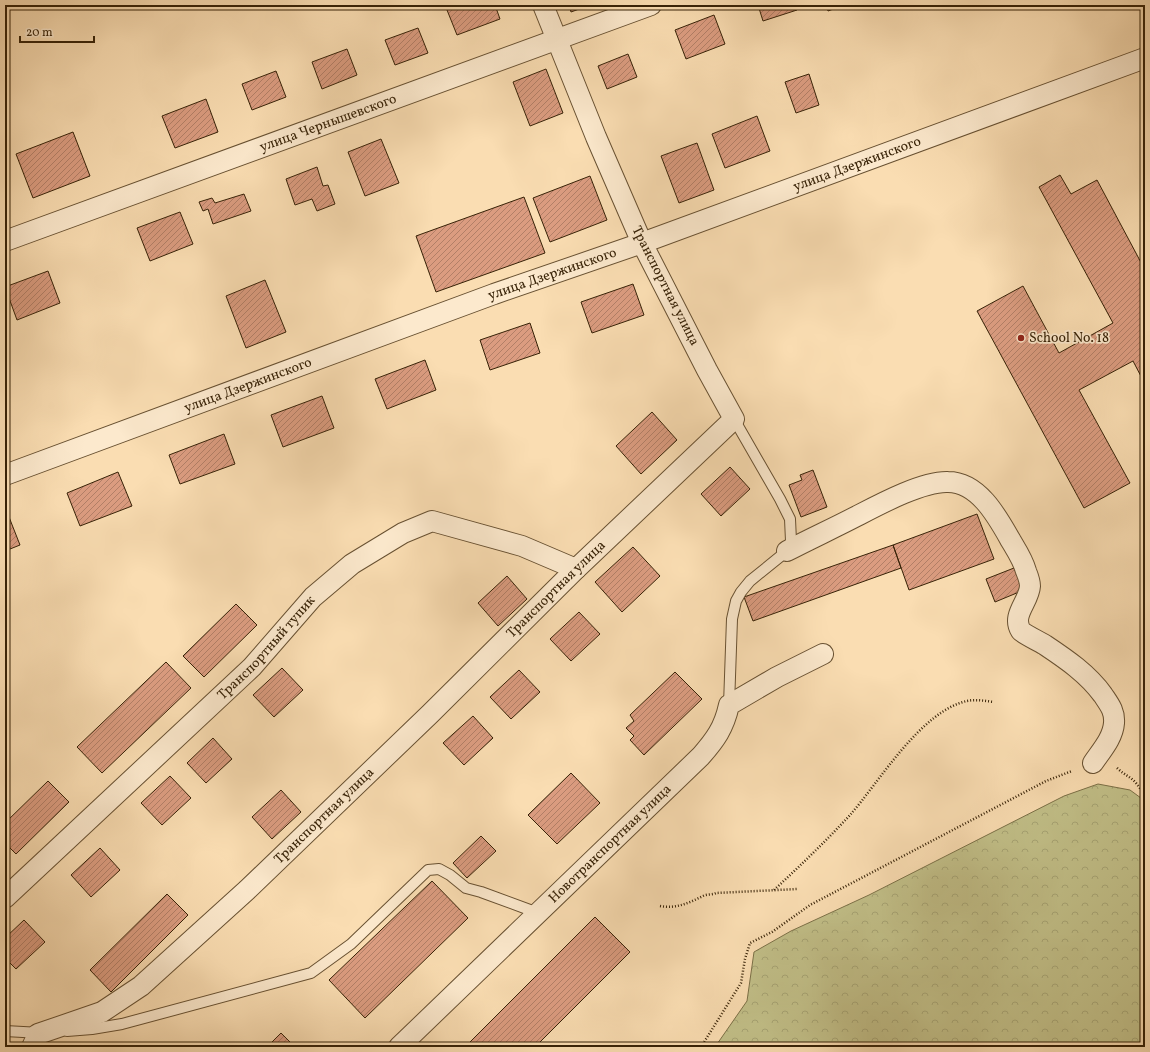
<svg xmlns="http://www.w3.org/2000/svg" width="1150" height="1052" viewBox="0 0 1150 1052" font-family="Vollkorn,serif">
<defs>
<pattern id="forest-crowns" width="20" height="18" patternUnits="userSpaceOnUse"><rect width="20" height="18" fill="#c2c089"/><path d="M2 6a3 3 0 1 1 6 0M12 15a3 3 0 1 1 6 0" fill="none" stroke="#a7a575"/></pattern>
<pattern id="building-hatch" width="6" height="6" patternUnits="userSpaceOnUse"><rect width="6" height="6" fill="#db9c80"/><path d="M-1 1l2-2M0 6l6-6M5 7l2-2" fill="none" stroke="#b27f67"/></pattern>
</defs>
<rect width="100%" height="100%" fill="#faddb2"/>
<filter id="stains"><feTurbulence type="fractalNoise" baseFrequency=".005" numOctaves="4"/><feColorMatrix values="0 0 0 0 .2 0 0 0 0 .09 0 0 0 0 .02 0 0 0 .5 -.17"/></filter>
<radialGradient id="worn" r=".72"><stop offset=".6" stop-color="#630" stop-opacity="0"/><stop offset="1" stop-color="#630" stop-opacity=".3"/></radialGradient>
<path fill="url(#forest-crowns)" stroke="#7c7148" d="M1098,784L1130,790L1145,801V1047H715L747,1001L754,952L791,931L869,895L1064,796Z"/>
<path fill="url(#building-hatch)" stroke="#372207" d="M445,5H495L500,19L457,35Z
M569,5H590L571,12Z
M758,5H795L797,10L763,21Z
M826,5H844L828,11Z
M714,15L725,44L686,59L675,30Z
M418,28L428,53L395,65L385,40Z
M347,49L357,75L322,89L312,62Z
M628,54L637,77L607,89L598,66Z
M546,69L563,113L530,126L513,82Z
M276,71L286,97L252,110L242,84Z
M809,74L819,105L796,113L785,82Z
M206,99L218,132L175,148L162,116Z
M757,116L770,151L725,168L712,134Z
M73,132L90,176L33,198L16,154Z
M381,139L399,183L365,196L348,152Z
M697,143L714,190L679,203L661,156Z
M317,167L323,186L328,185L335,204L317,211L312,199L295,205L286,179Z
M1060,175L1071,194L1097,180L1145,270V384L1133,361L1079,390L1130,483L1084,508L977,311L1023,286L1059,353L1113,323L1039,187Z
M590,176L607,220L550,242L533,198Z
M244,194L251,211L213,224L208,209L203,211L199,202L212,198L215,203Z
M524,197L545,253L436,292L416,236Z
M180,212L193,244L150,261L137,228Z
M48,271L60,303L17,320L5,287Z
M265,280L286,332L246,348L226,296Z
M633,284L644,315L592,333L581,302Z
M530,323L540,353L490,370L480,340Z
M425,360L436,390L387,409L375,379Z
M322,396L334,428L283,447L271,415Z
M652,412L677,440L641,474L616,446Z
M224,434L235,464L180,484L169,455Z
M730,467L750,489L721,516L701,494Z
M813,470L827,507L801,517L789,485L802,480L800,475Z
M118,472L132,506L80,526L67,493Z
M977,514L994,559L909,590L893,545Z
M9,517L20,545L5,551V519Z
M893,545L901,568L753,621L744,597Z
M633,547L660,576L622,612L595,582Z
M1014,568L1024,590L995,602L986,579Z
M507,576L527,599L498,626L478,603Z
M236,604L257,625L204,677L183,656Z
M579,612L600,634L571,661L550,639Z
M166,662L191,688L102,773L77,747Z
M282,668L303,690L274,717L253,695Z
M519,670L540,692L511,719L490,697Z
M675,672L702,699L644,755L630,740L634,736L626,728L634,721L630,715Z
M473,716L493,738L464,765L443,743Z
M213,738L232,759L206,783L187,763Z
M571,773L600,803L557,844L528,815Z
M170,776L191,798L162,825L141,803Z
M48,781L69,802L16,854L5,843V823Z
M281,790L301,812L272,839L252,817Z
M481,836L496,851L467,878L453,863Z
M100,848L120,870L91,897L71,875Z
M432,881L468,918L365,1018L329,980Z
M167,894L188,915L111,992L90,970Z
M595,917L630,952L535,1047H465Z
M24,920L45,942L16,969L5,958V938Z
M281,1033L295,1047H267Z"/>
<g fill="none" stroke-linecap="round" stroke-linejoin="round">
<defs>
<path id="service" d="M729,705L732,619L736,601L741,592L750,581L787,551L791,541L790,519L780,499L734,419
M5,1031L41,1033
M67,1031L92,1029L122,1024L311,973L351,944L428,870L439,869L450,875L466,888L481,892L538,913"/>
<g id="minor">
<path id="s1" d="M5,241L651,5"/>
<path id="s2" d="M5,475L494,294L642,243L1145,58"/>
<path d="M787,551C810,539 834,528 857,516C880,504 923,481 948,482C979,482 998,518 1011,541C1017,551 1023,560 1026,571C1028,576 1030,581 1030,586C1029,602 1011,615 1021,631C1029,637 1037,640 1045,645C1066,659 1088,674 1103,695C1109,704 1115,711 1114,723C1113,738 1101,751 1093,763"/>
<path id="s3" d="M5,898L252,667L313,597L352,564L403,533L432,521L522,546L576,569"/>
<path id="s4" d="M32,1047L38,1034L102,1012L141,986L247,890L430,714L576,569L734,419L707,370L642,243L596,137L543,5"/>
<path id="s5" d="M399,1047L701,756C715,740 724,728 729,705L777,677L823,654"/>
</g>
</defs>
<use href="#service" stroke="#685132" stroke-width="12"/>
<use href="#minor" stroke="#685132" stroke-width="22"/>
<path stroke="#372207" stroke-width="2.5" stroke-dasharray="1 2" stroke-linecap="butt" d="M1117,768C1123,774 1131,777 1136,783C1139,787 1141,790 1145,793
M774,890C801,865 826,841 850,815C880,781 921,711 967,701C976,699 985,701 994,702
M660,906C676,909 689,903 703,896C707,894 712,895 716,893L798,889
M701,1047L741,983L745,959L750,943L772,932L810,905L1046,781L1072,771"/>
<use href="#service" stroke="#fce9cd" stroke-width="10"/>
<use href="#minor" stroke="#fce9cd" stroke-width="20"/>
</g>
<circle fill="#8f2418" stroke="#fce9cd" stroke-width="1.5" cx="1021" cy="338" r="4"/>
<g text-anchor="middle" dominant-baseline="central" stroke-width="3.5" stroke-linejoin="round" paint-order="stroke">
<g font-size="14" fill="#372207" stroke="#fce9cd">
<text stroke="none"><textPath href="#s1" startOffset="344">улица Чернышевского</textPath></text>
<text stroke="none"><textPath href="#s2" startOffset="907">улица Дзержинского</textPath></text>
<text stroke="none"><textPath href="#s2" startOffset="583">улица Дзержинского</textPath></text>
<text transform="translate(665 286) rotate(63)">Транспортная улица</text>
<text stroke="none"><textPath href="#s2" startOffset="259">улица Дзержинского</textPath></text>
<text stroke="none"><textPath href="#s4" startOffset="703">Транспортная улица</textPath></text>
<text stroke="none"><textPath href="#s3" startOffset="362">Транспортный тупик</textPath></text>
<text stroke="none"><textPath href="#s4" startOffset="379">Транспортная улица</textPath></text>
<text stroke="none"><textPath href="#s5" startOffset="293">Новотранспортная улица</textPath></text>
</g>
<g font-size="14" fill="#372207" stroke="#fce9cd" text-anchor="start">
<text x="1029" y="338">School No. 18</text>
</g>
</g>
<rect width="1150" height="1052" fill="none" stroke="#faddb2" stroke-width="20"/>
<rect x="6" y="6" width="1138" height="1040" fill="none" stroke="#372207" stroke-width="2"/>
<rect x="10" y="10" width="1130" height="1032" fill="none" stroke="#372207"/>
<path d="M20 36v6h74v-6" fill="none" stroke="#372207" stroke-width="2"/>
<text x="26" y="36" font-size="12" fill="#372207" stroke="#fce9cd" stroke-width="3" paint-order="stroke">20 m</text>
<rect width="100%" height="100%" filter="url(#stains)"/>
<rect width="100%" height="100%" fill="url(#worn)"/>
</svg>
